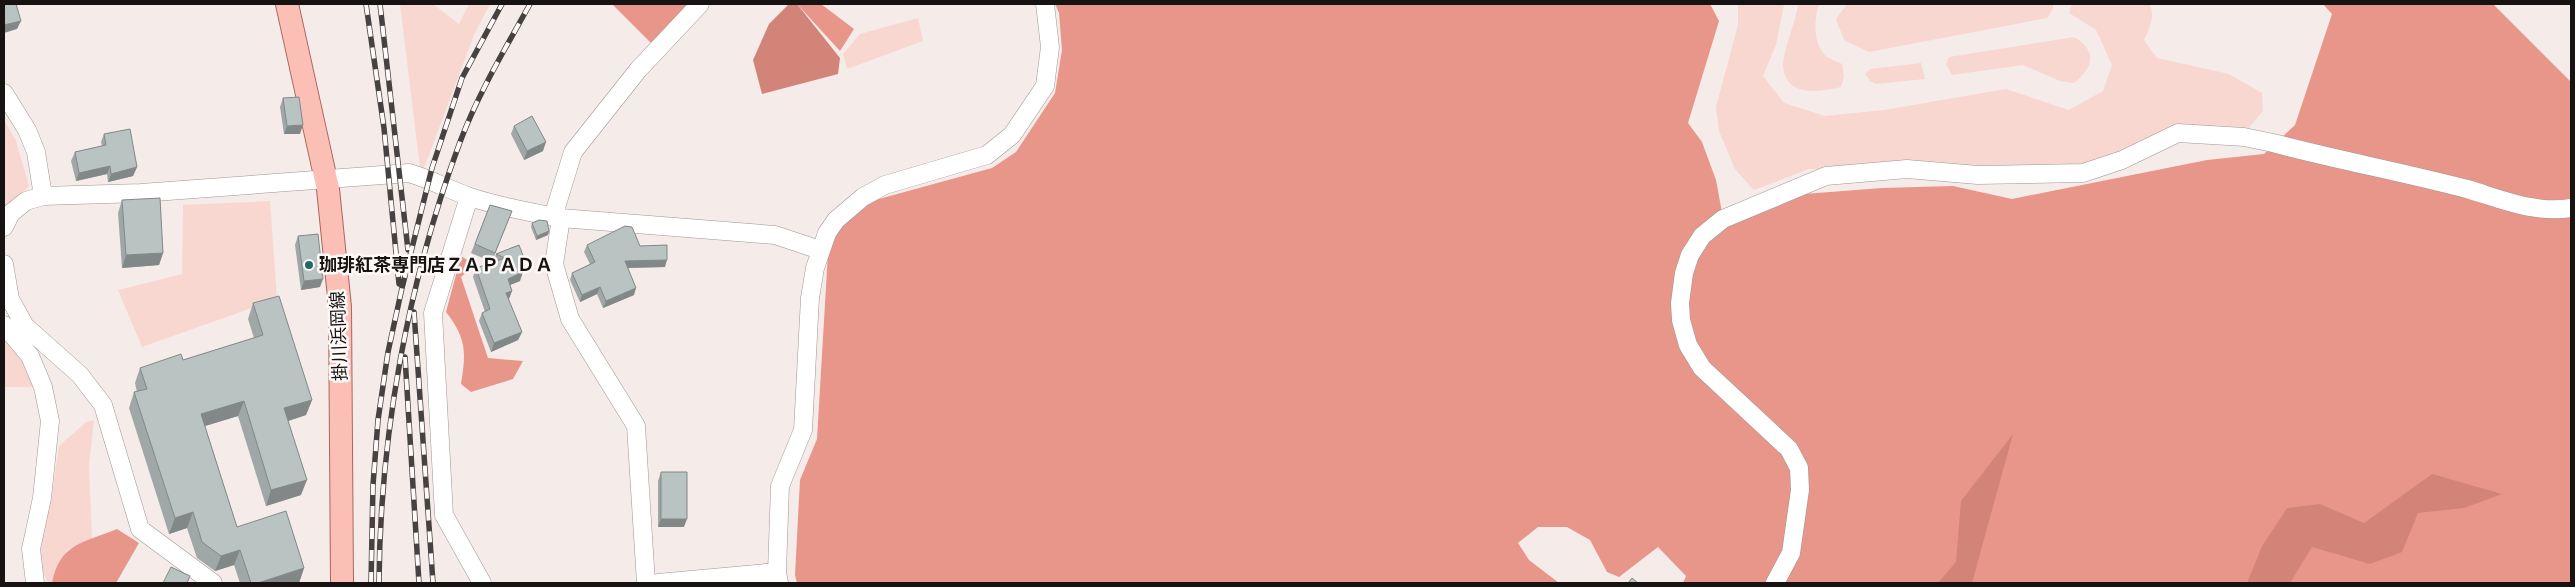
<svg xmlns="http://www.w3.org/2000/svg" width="2575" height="587" viewBox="0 0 2575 587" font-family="'Nunito Sans','Noto Sans JP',sans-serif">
<rect width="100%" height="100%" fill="#f5ebe9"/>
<path fill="#f8d7d1" d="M400,4H433L459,24L469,4H490L474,35L421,176Z
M1738,4H1784L1776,45L1763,76L1784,103L1825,116L1884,110L2006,89L2069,110L2103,91L2112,65L2096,30L2069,13L2072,4H2149C2156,14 2149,30 2144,40L2157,58L2229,74L2262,93L2263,111L2245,132L2178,133L2083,173L1809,169L1754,190L1735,169L1719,131L1716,107L1738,25Z
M1798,4H1819C1814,19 1813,41 1824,54C1827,59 1837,61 1842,64L1844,77L1841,87C1819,92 1785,98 1783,65C1783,52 1796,21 1798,4Z
M1847,4H2053V9L2047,18L1869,52L1844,40L1836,19Z
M918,18L923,41L847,69L843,54L860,34Z
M2074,37C2098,51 2093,68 2074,83L2060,81L2023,65L1952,75L1946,64L1949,57Z
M1921,63L1925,79L1876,84L1870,81L1865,74L1870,69Z
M4,120L16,141L29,186L4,213Z
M270,201L277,299L142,347L118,290L182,274L183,205Z
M4,327L43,387H4Z
M94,420L89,465L92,539L67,550L53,583H48L37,559L52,495L59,446L86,422Z"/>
<path fill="#e89689" d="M612,4H700L657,49Z
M797,4H821L854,29L840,51Z
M1055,4H1710L1719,21L1688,123L1702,142L1716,180L1723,218L1777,196L1882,188L1953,186L2012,199L2207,160L2264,154L2295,125L2332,14L2323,4H2493L2571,82V583H1683L1686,576L1658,547L1619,577L1607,572L1590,540L1567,527H1538L1518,543L1529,560L1559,583H797L795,575L800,480L817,439L828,253L840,228L868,202L992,168L1016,152L1055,93L1062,50L1059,13Z
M461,256L475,265L461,277L488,358L523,361L513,379L471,392L461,384C466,353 467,339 446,312Z
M117,529L139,543L116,583H52C60,543 83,543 117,529Z"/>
<path fill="#d38478" d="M789,4H797L840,58L838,74L762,94L753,60L769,24Z
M2013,434L1972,583H1938L1956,562L1961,501Z
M2432,474L2502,494L2464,508L2418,513L2402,552L2370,564L2312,547L2290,583H2247L2262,546L2287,508L2320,504L2364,523Z"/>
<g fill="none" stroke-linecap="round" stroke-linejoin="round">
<defs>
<path id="minor" d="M4,93L27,130L36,152L43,196
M469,197L433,313L444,515L482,583
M553,217L573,152L638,70L700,4
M4,227L11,213L26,201L43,196L141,193L409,173C430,179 450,190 470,197C500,207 530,212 561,218
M4,264L10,299L25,326L80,375L103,405L140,529L213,583
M4,325L30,356L43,387L50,421L42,498L31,549L35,583
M646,583L636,426L570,319L554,264L561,218L775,235L820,250
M658,583L777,572
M779,583L777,572L780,486L803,430L810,298L815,268L827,233L836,220L863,197L885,185L987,155L1012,135L1045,86L1050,47L1045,4
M1775,583L1791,553L1800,490L1799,468L1789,449L1702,368L1688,345L1681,320L1680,303L1684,273L1690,255L1702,236L1723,219L1826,176L1907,169L1978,175L2083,173L2122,160L2178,133L2244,137L2273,143C2337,160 2402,172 2467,189C2501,199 2535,214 2571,208"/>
<path id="major" d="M287,4L328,189L340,307L342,583"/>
</defs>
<use href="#minor" stroke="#9f9694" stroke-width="19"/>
<use href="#major" stroke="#a9675d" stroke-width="24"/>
<use href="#minor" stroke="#fff" stroke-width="18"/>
<use href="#major" stroke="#fbbfb6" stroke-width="22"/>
<defs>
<path id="rail" d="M366,4L384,128L399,284
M380,4L408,250
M414,312L433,583
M405,357L419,583
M371,583L373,485L378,420L388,352L402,288L432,168L462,78L502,4
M379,583C380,434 408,282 460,142C478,94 505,49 530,4"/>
</defs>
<use href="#rail" stroke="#464241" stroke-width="5.5"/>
<use href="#rail" stroke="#fff9f8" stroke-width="4" stroke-dasharray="11" stroke-linecap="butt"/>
</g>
<path fill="#9fa8a7" d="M283,98L300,134H284L280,107Z
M514,126L543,151L524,160L511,134Z
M104,134L137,167L133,176L108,182L107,174L76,181L71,161L75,152L102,146L101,142Z
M122,200L163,253L159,265L122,268L118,213Z
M490,205L512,211L492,262L471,253Z
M532,223L549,231L548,235L536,240L531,227Z
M298,236L320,287L301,290L295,245Z
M519,245L521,267L520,281L510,285L512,291L508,300L522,332L518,340L491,352L479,321L482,313L485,312L473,277L476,268L493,262L496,254Z
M587,245L640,246L665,267L628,268L634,295L603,308L597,294L580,302L570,280L572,273L590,264L584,252Z
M253,303L312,400L306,415L288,421L301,495L266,506L238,416L205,426L237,527L304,568L299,583H240L234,565L215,571L197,558L187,528L169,534L129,408L134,392H137L135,383L140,368L183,360L254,338L248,319Z
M661,472L684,527H658V481Z"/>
<path fill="#828888" d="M21,21L17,29L4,33V25Z
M303,125L300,134H284L287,126Z
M546,142L543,151L524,160L527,151Z
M110,166L107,174L76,181L79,173Z
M137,167L133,176L108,182L111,174Z
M549,231L548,235L536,240L537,236Z
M163,253L159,265L122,268L126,255Z
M524,258L521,267L518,261Z
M667,260L665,267L622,268L625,261Z
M523,272L520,281L505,287L508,279Z
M323,279L320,287L301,290L304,281Z
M600,287L597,294L580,302L582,295Z
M636,288L634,295L603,308L606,301Z
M512,291L509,299L502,302L506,293Z
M522,332L518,340L491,352L494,343Z
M312,400L306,415L279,424L284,408Z
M244,401L238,416L195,429L201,414Z
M307,480L301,495L266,506L271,490Z
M193,512L187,528L169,534L175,518Z
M661,519H687L684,527H658Z
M240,550L234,565L215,571L221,556Z
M304,568L299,583H258Z"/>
<path fill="#b9c3c2" stroke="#828888" d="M4,4H16L21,21L4,25Z
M299,97L303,125L287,126L283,98Z
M532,116L546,142L527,151L514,126Z
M130,129L137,167L111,174L110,166L79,173L75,152L106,145L104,134Z
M160,198L163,253L126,255L122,200Z
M490,205L512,211L495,253L475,244Z
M539,220L547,221L549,231L537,236L532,223Z
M625,226L632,227L640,246L667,245V260L625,261L636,288L606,301L600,287L582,295L572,273L595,262L587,245Z
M318,234L323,279L304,281L298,236Z
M519,245L524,258L518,261L523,272L508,279L512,291L506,293L522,332L494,343L482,313L490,309L476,268L505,258L496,254Z
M279,296L312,400L284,408L307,480L271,490L244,401L201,414L237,527L286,511L304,568L258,583H251L240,550L221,556L202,542L193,512L175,518L134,392L147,389L140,368L181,354L183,360L263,335L253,303Z
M661,472H687V519H661Z
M171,567L190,576L187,583H163Z
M1632,578L1638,583H1628Z"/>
<circle fill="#206b68" stroke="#fff9f8" stroke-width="2" cx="309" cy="265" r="5"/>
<g text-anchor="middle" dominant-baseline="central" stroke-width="5" stroke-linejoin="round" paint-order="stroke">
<g font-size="18" font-weight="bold" fill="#161312" stroke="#fff9f8" text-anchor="start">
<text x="319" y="265">珈琲紅茶専門店ＺＡＰＡＤＡ</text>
</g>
<g font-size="18" fill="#161312" stroke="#fff9f8">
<text transform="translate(339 336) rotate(-92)">掛川浜岡線</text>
</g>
</g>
<rect width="2575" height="587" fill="none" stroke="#161312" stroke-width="10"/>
</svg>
